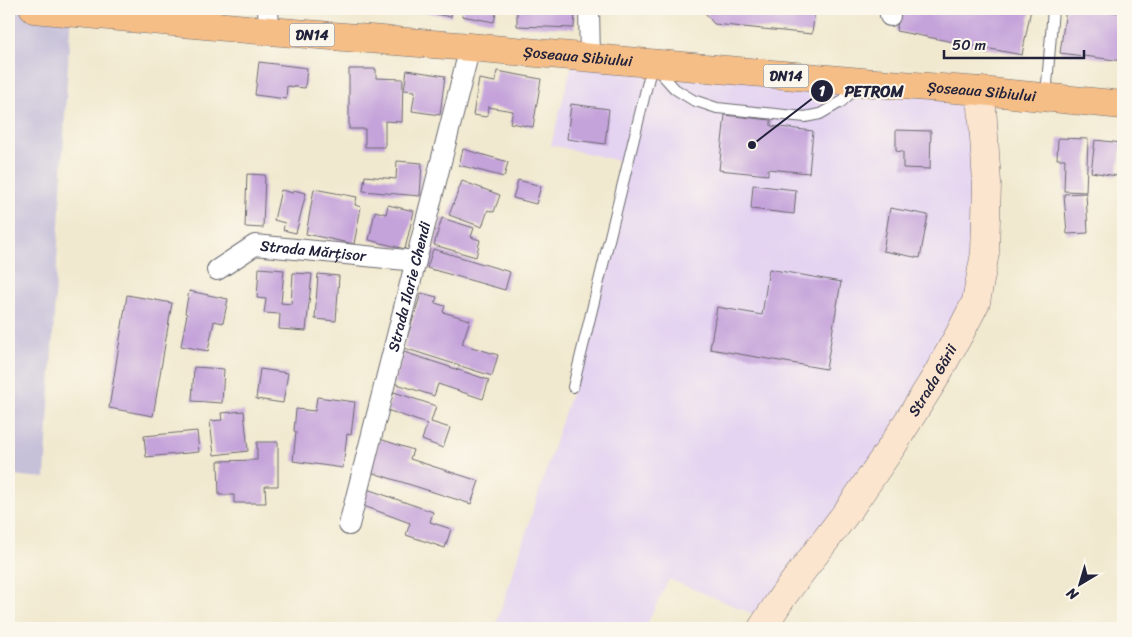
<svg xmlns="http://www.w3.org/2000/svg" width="1132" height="637" viewBox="0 0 1132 637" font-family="Sriracha,sans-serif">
<rect width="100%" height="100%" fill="#fbf7ec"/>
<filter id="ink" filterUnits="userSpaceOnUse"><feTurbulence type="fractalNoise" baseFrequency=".02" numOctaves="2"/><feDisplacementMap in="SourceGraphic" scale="10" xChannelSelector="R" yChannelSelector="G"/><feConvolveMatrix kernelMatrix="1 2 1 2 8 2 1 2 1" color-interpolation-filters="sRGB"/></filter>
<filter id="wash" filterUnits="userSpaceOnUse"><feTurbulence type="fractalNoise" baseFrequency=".0096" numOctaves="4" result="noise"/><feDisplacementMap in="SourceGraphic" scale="20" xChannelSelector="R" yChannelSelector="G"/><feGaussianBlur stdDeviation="1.12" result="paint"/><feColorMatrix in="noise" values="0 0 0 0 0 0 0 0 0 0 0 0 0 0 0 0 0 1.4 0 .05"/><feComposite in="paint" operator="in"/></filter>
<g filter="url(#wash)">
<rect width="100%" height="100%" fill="#f1e9cf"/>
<path fill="#e4d3f1" d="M574,57L981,91L976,302L768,620L669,579L645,628H495L573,387L628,163L551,145Z"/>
<path fill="#c6c0d9" d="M9,9H71L45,478L9,475Z"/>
<g id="blocks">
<path fill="#c4a2da" d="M425,9H452L451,17L424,12Z
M463,9H497L494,22L462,16Z
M517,9H575L574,28L517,26Z
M702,9H815L812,34L714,24Z
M901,9H1031L1022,55L896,31Z
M1066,9H1089L1123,13V61L1060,53Z
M259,62L307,68L305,88L287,86L286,99L255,95Z
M349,69H376V78L403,79L402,122L385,121V147H365V129H349Z
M407,70L445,76L440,115L412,111L415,91L404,90Z
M497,71L541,79L533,127L510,123L513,111L488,107L487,117L473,115L479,79L495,82Z
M571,104L609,109L605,144L567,139Z
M725,115L771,120V126L813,131L809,173L768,169V175L719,170Z
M896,130L931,131L930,169L903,168V152L896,151Z
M1058,138L1088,139L1086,192L1064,191L1065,159H1057Z
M1095,140L1122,143L1117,176L1091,172Z
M463,149L508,162L504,177L459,165Z
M397,161L422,163L420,196L363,191L365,176L396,179Z
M247,174L265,175L263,228L245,227Z
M518,180L541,186L536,204L513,198Z
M462,181L500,195L494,212L488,210L482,227L449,215Z
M753,185L796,190L794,214L751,209Z
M314,189L357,197L355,205L361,207L354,244L306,234Z
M281,190L293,193V190L306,193L296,233L283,230L285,223L274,220Z
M1086,193L1088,233L1067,234L1064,194Z
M388,205L414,211L405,249L369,240L375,211L386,214Z
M890,208L928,215L920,258L883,251Z
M442,218L474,228L471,237L480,240L476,257L434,245Z
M433,249L510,272L505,290L427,268Z
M259,268L284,270L281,303L291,304L293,273L312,274L306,331L279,329L280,314L264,313L266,299L257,298Z
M769,269L841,282L826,369L710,349L717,307L762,315Z
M318,274L339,276L336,321L315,319Z
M189,291L228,299L223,323L214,321L208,351L181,346L187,314L185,313Z
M421,293L437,297L435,303L445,306L443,312L470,320L462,344L498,355L492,376L404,348Z
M127,295L172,303L153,416L109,408Z
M404,352L489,380L483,399L438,384L434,396L394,383Z
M194,367L224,369L222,403L192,401Z
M260,369L288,373L283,403L256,399Z
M394,392L436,406L431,422L450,428L443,448L422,440L427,424L387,410Z
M317,397L355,402L351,435L347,434L343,468L293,461L296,432L294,431L296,409L315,411Z
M244,411L248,451L214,455L210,421L222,420L221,413Z
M197,431L199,452L146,457L144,436Z
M380,439L413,450L410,459L479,481L471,504L370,472Z
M257,442H278V486H265L266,503H234V495H219L218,461L257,460Z
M367,489L433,512L430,522L451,529L445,548L406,535L410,523L361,505Z"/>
</g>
</g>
<g filter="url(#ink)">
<use href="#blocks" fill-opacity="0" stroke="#6a686f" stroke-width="1"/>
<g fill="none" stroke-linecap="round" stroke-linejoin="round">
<defs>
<path id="service" d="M656,68L675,89L693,100L717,108L805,117L820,114L841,102L858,86
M1046,97L1053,9
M573,387L652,65"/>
<g id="minor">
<path d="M268,9L269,31"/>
<path d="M589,9L590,58"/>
<path d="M890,16V9"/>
<path id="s1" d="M217,270L255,245L416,261"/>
<path id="s2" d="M349,525L470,47"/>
</g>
<g id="secondary">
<path id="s3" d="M762,628L783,596L850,508L893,445L935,378L960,333L976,302L985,253L987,183L981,91"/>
</g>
<g id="primary">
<path id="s4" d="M34,9L269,31L470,47L862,82L981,91L1123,105"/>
</g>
</defs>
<use href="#service" stroke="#6a686f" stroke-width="12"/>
<use href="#minor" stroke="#6a686f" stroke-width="22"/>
<use href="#secondary" stroke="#6a686f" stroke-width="29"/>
<use href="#primary" stroke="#6a686f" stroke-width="29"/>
<use href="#service" stroke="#fff" stroke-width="10"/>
<use href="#minor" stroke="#fff" stroke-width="20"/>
<use href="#secondary" stroke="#fbe5cf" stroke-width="28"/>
<use href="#primary" stroke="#f6be87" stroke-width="28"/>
</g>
</g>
<g text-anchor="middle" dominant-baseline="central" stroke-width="4" stroke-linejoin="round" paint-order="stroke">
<g fill="#fbf7ec" stroke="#636270" stroke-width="1">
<rect x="289.5" y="23.5" width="45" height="23" rx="4"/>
<rect x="763.5" y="64.5" width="45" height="23" rx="4"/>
</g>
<g font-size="14" font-weight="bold" fill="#22223b">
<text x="312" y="35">DN14</text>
<text x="786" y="76">DN14</text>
</g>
<g font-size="15" fill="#22223b" stroke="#fbf7ec">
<text stroke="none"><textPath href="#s4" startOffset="546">Șoseaua Sibiului</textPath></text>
<text stroke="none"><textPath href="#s4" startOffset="951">Șoseaua Sibiului</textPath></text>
<text stroke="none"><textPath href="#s1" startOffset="104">Strada Mărțisor</textPath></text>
<text stroke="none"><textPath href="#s2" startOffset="246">Strada Ilarie Chendi</textPath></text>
<text stroke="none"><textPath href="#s3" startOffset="301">Strada Gării</textPath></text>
</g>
</g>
<path fill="none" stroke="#22223b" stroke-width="2" d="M752 145L822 91"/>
<g fill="#22223b" stroke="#fbf7ec" stroke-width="2">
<circle cx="752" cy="145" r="5"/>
<circle cx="822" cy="91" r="12"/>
</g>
<g font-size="15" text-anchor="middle" font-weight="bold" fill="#fff">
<text x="822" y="96">1</text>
</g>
<g font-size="16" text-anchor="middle" font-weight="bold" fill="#22223b" stroke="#fbf7ec" stroke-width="4" stroke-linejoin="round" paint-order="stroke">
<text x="874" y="97">PETROM</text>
</g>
<rect width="1132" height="637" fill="none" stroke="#fbf7ec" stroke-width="30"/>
<g transform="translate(1080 584) rotate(218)" stroke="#fbf7ec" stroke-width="4" paint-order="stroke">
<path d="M0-4L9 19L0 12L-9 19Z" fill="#22223b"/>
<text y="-8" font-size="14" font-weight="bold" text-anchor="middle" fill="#22223b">N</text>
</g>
<path d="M944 50v8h140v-8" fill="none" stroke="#22223b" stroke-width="2.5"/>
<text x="952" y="50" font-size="15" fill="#22223b" stroke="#fbf7ec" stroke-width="4" paint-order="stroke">50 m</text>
</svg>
